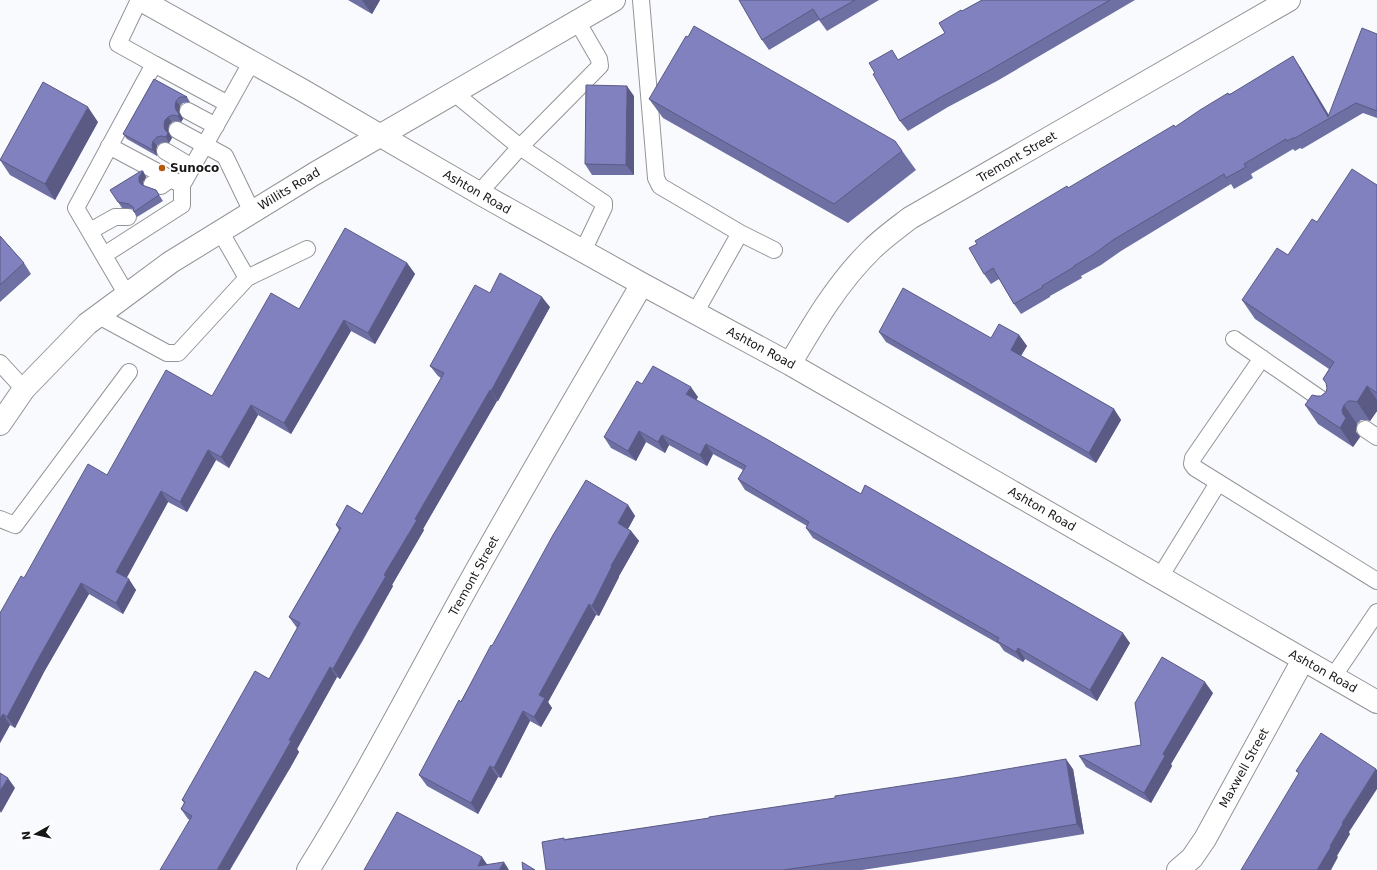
<svg xmlns="http://www.w3.org/2000/svg" width="1377" height="870" viewBox="0 0 1377 870" font-family="'DejaVu Sans',sans-serif">
<rect width="100%" height="100%" fill="#f9fafd"/>
<g fill="none" stroke-linecap="round" stroke-linejoin="round">
<defs>
<path id="service" d="M641,0L656,178L660,186L740,233
M453,92L520,147L604,203V207L583,251
M228,104L252,61
M188,111L216,126
M177,130L225,156L252,212
M109,146L182,185
M165,151L192,167
M152,184L161,186L171,179
M479,193L520,147L600,66L599,59L577,21
M90,231L115,217H128
M104,255L182,205V185L228,104L154,64
M247,278L307,249
M127,295L76,208L154,64L118,44L139,0
M695,313L740,233L774,250
M99,316L167,353H178L247,278L220,231
M1234,339L1331,406
M1262,358L1193,458L1192,464L1195,468L1377,581
M0,363L24,389
M1365,429L1377,437
M0,519L15,525L129,372
M1160,577L1218,483
M1333,677L1377,612"/>
<path id="minor" d="M141,0L302,90L479,193L642,284L790,364L1377,702
M790,364C814,323 838,282 872,249C883,238 897,228 910,218L1289,0
M308,870C363,782 411,689 461,598C519,493 581,389 642,284
M1178,870L1192,858L1205,839L1303,660"/>
<path id="tertiary" d="M0,424L24,389L87,324L171,262L314,174L614,0"/>
</defs>
<use href="#service" stroke="#939497" stroke-width="18"/>
<use href="#minor" stroke="#939497" stroke-width="24"/>
<use href="#tertiary" stroke="#939497" stroke-width="24"/>
<use href="#service" stroke="#fff" stroke-width="16"/>
<use href="#minor" stroke="#fff" stroke-width="22"/>
<use href="#tertiary" stroke="#fff" stroke-width="22"/>
</g>
<path fill="#6e6fa3" d="M348,0H380L372,14Z
M739,0H879L827,31L819,20L769,50L762,40Z
M982,0H1135L997,81L948,107L908,131L900,121L875,73L945,33L962,11Z
M1377,34V118L1363,113L1302,149L1300,148L1295,151L1293,149L1251,174L1253,178L1234,189L1231,184L1121,251L1101,265L1081,276L1082,278L1050,296V297L1021,314L1014,304L999,279L991,284L984,274L1175,127L1229,94L1300,67L1329,115Z
M154,79L187,97L190,102L183,103L180,106L179,112L183,119L181,122L176,121L172,122L169,125L168,131L172,138L169,143L165,142L161,143L157,146L156,150L157,156L127,139L123,134Z
M634,96V175H592L585,164Z
M649,99L895,141L916,170L848,223L663,118Z
M98,122L55,200L10,175L0,160Z
M143,171L146,177L143,182V186L156,190L163,201L137,217L134,212L133,209L122,208L110,190Z
M1377,185V411L1370,421L1366,420H1361L1357,424L1356,429V432L1360,437L1353,447L1318,424L1305,405L1317,396H1321L1326,392L1327,388V384L1323,379L1329,369L1255,319L1242,300L1288,255L1317,222Z
M0,236L24,263L31,274L0,302Z
M407,263L415,274L375,344L351,331L291,434L258,415L229,468L216,460L187,512L168,502L126,578L136,590L123,614L89,594L44,672L15,728L10,725L0,743V613L24,578L107,475L212,396L299,309Z
M490,293L550,307L498,401H497L423,529L424,530L392,585L393,586L362,642L340,679L337,677L297,749L299,752L289,770L190,820L188,819L181,809L184,803L182,800L269,679L297,628L289,617L339,530L336,525L362,514L441,378L438,376L430,366Z
M879,332L991,338L1019,335L1027,346L1021,356L1114,409L1121,420L1096,463L886,342Z
M642,384L698,397L696,400L861,494L1130,643L1097,701L1025,659L1023,662L1004,651L999,644L813,538L806,528L807,526L745,490L738,479L743,470L713,454L707,466L669,445L665,453L646,442L636,461L611,448L604,437Z
M628,505L635,516L628,529L631,531L639,541L619,576V577L599,616L596,615L548,702L552,708L541,727L530,721L501,778L498,777L478,814L427,786L419,775L492,646Z
M1213,693L1171,764L1172,766L1151,803L1086,767L1079,756L1141,745Z
M1073,769L1084,834L915,862L862,870H546L565,839Z"/>
<path fill="#5a5a85" d="M362,0H380L372,14Z
M1293,56L1300,67L1330,118H1329Z
M627,86L634,96V175L626,165Z
M176,101L180,106L179,112L183,119L181,122L178,116L175,106Z
M88,107L98,122L55,200L45,184Z
M168,117L172,122L169,125L168,131L172,138L169,143L166,137L165,130L164,125L165,120Z
M153,141L157,146L156,150L157,156L153,150L152,145Z
M143,171L146,177L143,182V187L139,182V177Z
M407,263L415,274L375,344L368,333Z
M542,297L550,307L498,401L491,391Z
M344,320L351,331L291,434L284,423Z
M1019,335L1027,346L1018,360L1011,350Z
M1367,386L1377,400V411L1370,421L1357,402Z
M691,387L698,397L693,405L686,394Z
M490,390L497,401L423,529L424,530L392,585L393,586L340,679L333,669L415,519Z
M251,405L258,415L229,468L221,457Z
M1344,405L1357,424L1356,429V432L1360,437L1353,447L1340,428L1343,414L1342,410Z
M1114,409L1121,420L1096,463L1089,453Z
M639,431L646,442L636,461L628,451Z
M662,435L669,445L665,453L658,442Z
M706,444L713,454L707,466L700,455Z
M208,450L216,460L187,512L180,502Z
M161,491L168,502L124,583L116,572Z
M628,505L635,516L625,534L618,523Z
M631,531L639,541L619,576V577L599,616L592,606L611,566Z
M129,579L136,590L123,614L116,603Z
M81,583L89,594L44,672L15,728L7,717L37,661Z
M589,604L596,615L548,702L552,708L541,727L534,717L539,695Z
M1123,633L1130,643L1097,701L1090,690Z
M1018,648L1025,659L1023,662L1016,652Z
M330,667L337,677L297,749L299,752L289,770L230,870H217Z
M1205,682L1213,693L1171,764L1172,766L1151,803L1144,793L1163,754Z
M523,711L530,721L501,778L494,768Z
M3,714L10,725L0,743V719Z
M1066,759L1073,769L1084,834L1077,824Z
M490,766L498,777L478,814L471,803Z
M1376,769L1377,770V789L1349,832L1350,834L1337,856L1338,857L1331,870H1317L1342,823Z
M8,778L15,788L1,813L0,811V791Z
M482,857L489,867L478,866Z
M504,862L509,870H499Z"/>
<path fill="#8081be" stroke="#5a5a85" d="M739,0H855L820,20L813,9L762,40Z
M982,0H1110L990,70L941,97L900,121L873,74L875,73L869,63L892,50L898,60L945,33L939,23L961,10L962,11Z
M694,26L895,141L902,151L834,204L649,99L686,36L688,37Z
M1362,28L1377,34V111L1356,103L1295,138H1293L1287,141L1286,139L1244,164L1246,167L1226,178L1224,174L1113,240L1094,254L1074,266V267L1042,286L1043,287L1014,304L993,268L984,274L969,248L977,244L975,241L1067,186L1068,188L1174,125L1175,127L1200,110L1228,93L1229,95L1293,56L1328,117Z
M154,79L187,97H180L176,101L175,106L176,110L179,114L178,116L173,115L168,117L165,120L164,125L165,130L168,133L166,137L161,136L157,137L153,141L152,145L153,150L123,134Z
M43,82L88,107L45,184L0,160Z
M586,85L627,86L626,165L585,164Z
M1352,169L1377,185V393L1367,386L1357,402L1353,401H1348L1344,405L1342,410L1343,414L1346,418L1340,428L1305,405L1312,395L1317,396H1321L1326,392L1327,388L1326,383L1323,379L1334,362L1242,300L1277,248L1288,255L1312,219L1317,222Z
M141,171H143L139,177V182L142,185L156,190L159,195L134,212L133,207L129,204L118,202L110,190Z
M345,228L407,263L368,333L344,320L284,423L251,405L221,457L208,450L180,502L161,491L116,572L129,579L116,603L81,583L37,661L7,717L3,714L0,719V613L21,576L24,578L88,464L107,475L166,370L212,396L271,293L299,309Z
M0,236L24,263L0,285Z
M500,273L542,297L491,391L490,390L415,519L417,520L384,575L386,576L354,631L333,669L330,667L310,703L289,740L291,741L281,759L217,870H160L192,816L181,809L185,802L182,800L255,671L269,679L300,623L289,617L341,528L336,525L347,505L362,514L444,373L430,366L475,285L490,293Z
M903,288L991,338L999,324L1019,335L1011,350L1114,409L1089,453L879,332Z
M653,366L691,387L686,394L770,441L861,494L865,485L1123,633L1090,690L1018,648L1016,652L997,641L999,638L806,528L809,522L738,479L746,466L706,444L700,455L662,435L658,442L639,431L628,451L604,437L637,381L642,384Z
M586,480L628,505L618,523L631,531L611,566H612L592,606L589,604L539,695L545,698L534,717L523,711L494,768L490,766L471,803L419,775L459,700L461,702L491,645L492,646L553,535Z
M1162,657L1205,682L1163,754L1165,756L1144,793L1079,756L1141,745L1135,703Z
M1321,733L1376,769L1342,823L1343,824L1330,846L1331,847L1317,870H1241L1299,773L1296,771Z
M1066,759L1077,824L908,852L783,870H546L542,842L564,838V840L709,818V817L835,798V796L960,777Z
M0,773L8,778L0,791Z
M397,812L482,857L478,866L504,862L499,870H364Z
M522,862L535,870H523Z"/>
<circle fill="#b65809" stroke="#fff" stroke-width="1.5" cx="162" cy="168" r="4"/>
<g text-anchor="middle" dominant-baseline="central" stroke-width="3.5" stroke-linejoin="round" paint-order="stroke">
<g font-size="12" fill="#171718" stroke="#fff">
<text transform="translate(1017 157) rotate(-30)">Tremont Street</text>
<text transform="translate(289 189) rotate(-31)">Willits Road</text>
<text transform="translate(477 192) rotate(30)">Ashton Road</text>
<text transform="translate(761 348) rotate(28)">Ashton Road</text>
<text transform="translate(1042 509) rotate(30)">Ashton Road</text>
<text transform="translate(474 576) rotate(-61)">Tremont Street</text>
<text transform="translate(1323 671) rotate(29)">Ashton Road</text>
<text transform="translate(1244 768) rotate(-61)">Maxwell Street</text>
</g>
<g font-size="12" font-weight="bold" fill="#171718" stroke="#fff" text-anchor="start">
<text x="170" y="168">Sunoco</text>
</g>
</g>
<g transform="translate(36 834) rotate(262)" stroke="#ffffff" stroke-width="3" paint-order="stroke">
<path d="M0-3L7 15L0 10L-7 15Z" fill="#171718"/>
<text y="-6" font-size="11" font-weight="bold" text-anchor="middle" fill="#171718">N</text>
</g>
</svg>
